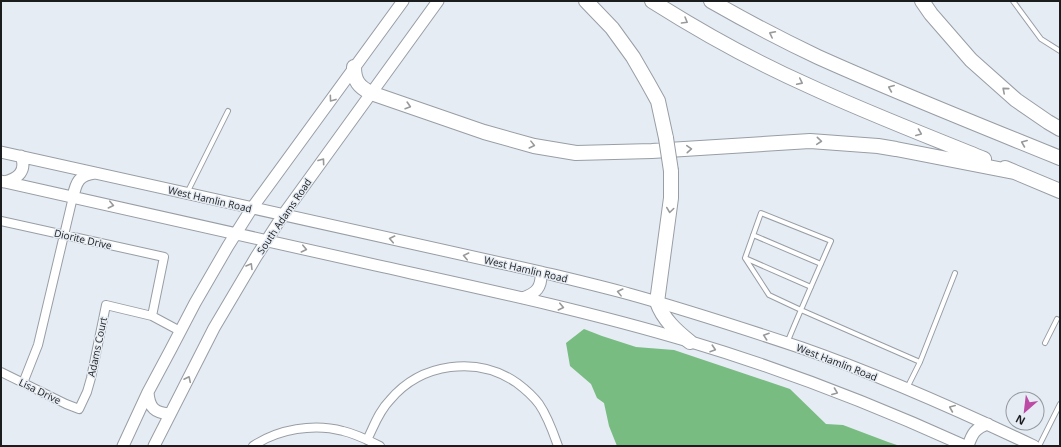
<svg xmlns="http://www.w3.org/2000/svg" width="1061" height="447" viewBox="0 0 1061 447" font-family="'Open Sans',sans-serif">
<rect width="100%" height="100%" fill="#e6ecf4"/>
<path fill="#78bc81" d="M584,329L602,336L636,347L674,350L790,389L826,424L843,425L888,442L900,446H617L609,426L604,403L597,398L591,384L570,366L566,343Z"/>
<g fill="none" stroke-linecap="round" stroke-linejoin="round">
<defs>
<path id="lane" d="M1013,1L1041,39L1060,51
M187,193L228,111
M753,235L821,264
M745,258L811,287
M787,343C801,309 816,275 831,241L761,213L745,258L769,295L801,310L920,362
M1045,343L1057,319
M907,388L920,362L955,273
M1039,446L1060,404"/>
<path id="street" d="M1,221L164,257L152,316
M1,372L66,404L79,409L87,392L91,378L106,305L152,316L180,331
M23,383L38,345L73,197
M367,440C374,426 379,411 390,400C421,363 477,355 517,383C525,389 533,396 539,404C548,417 553,432 558,446
M253,446C278,429 314,423 343,431C356,434 368,440 380,446"/>
<path id="secondary" d="M1,152L541,272C570,279 600,286 629,294C687,310 745,329 802,348C882,376 958,410 1034,446
M1,181C125,209 250,237 375,265C479,288 584,310 688,341C782,369 875,405 965,446
M4,182C18,179 27,171 21,156
M73,197C76,182 79,175 95,173
M523,298C536,293 542,288 541,272
M148,392C149,408 155,413 170,414
M123,446L148,392L171,349L195,303L228,246L252,208L403,1
M154,446L214,328L256,257L283,215L438,1
M968,446C972,434 975,428 988,424"/>
<path id="highway" d="M586,1L612,28L633,57L648,83L658,101L666,138
M652,1C701,32 753,61 807,85C865,112 925,135 984,159
M711,1C746,21 782,40 818,57C898,93 979,125 1060,158
M922,1L931,14L971,60L1016,100L1048,122L1060,129
M354,67C354,81 359,87 371,93L484,132L534,146L576,153L652,151L810,141L878,146L896,149L1014,172
M1005,168L1060,191
M671,171V198L657,302C663,319 676,331 690,342"/>
</defs>
<use href="#lane" stroke="#989ea5" stroke-width="6"/>
<use href="#street" stroke="#989ea5" stroke-width="10"/>
<use href="#secondary" stroke="#989ea5" stroke-width="13"/>
<use href="#highway" stroke="#989ea5" stroke-width="16"/>
<use href="#lane" stroke="#fff" stroke-width="4"/>
<use href="#street" stroke="#fff" stroke-width="8"/>
<use href="#secondary" stroke="#fff" stroke-width="11"/>
<use href="#highway" stroke="#fff" stroke-width="14"/>
<defs>
<path id="highway-bridge" d="M666,138L671,171"/>
</defs>
<use href="#highway-bridge" stroke="#989ea5" stroke-width="16" stroke-linecap="butt"/>
<use href="#highway-bridge" stroke="#fff" stroke-width="14"/>
</g>
<defs><path id="oneway-chevron" d="M-2-3.5L2.5 0L-2 3.5" fill="none" stroke-width="1.6" stroke-linecap="round" stroke-linejoin="round"/></defs>
<g stroke="#98999a">
<use href="#oneway-chevron" transform="translate(685 21) rotate(30)"/>
<use href="#oneway-chevron" transform="translate(772 34) rotate(-153)"/>
<use href="#oneway-chevron" transform="translate(800 82) rotate(26)"/>
<use href="#oneway-chevron" transform="translate(891 88) rotate(-157)"/>
<use href="#oneway-chevron" transform="translate(1005 90) rotate(-139)"/>
<use href="#oneway-chevron" transform="translate(332 99) rotate(126)"/>
<use href="#oneway-chevron" transform="translate(408 106) rotate(17)"/>
<use href="#oneway-chevron" transform="translate(919 133) rotate(22)"/>
<use href="#oneway-chevron" transform="translate(819 141) rotate(5)"/>
<use href="#oneway-chevron" transform="translate(1024 143) rotate(-158)"/>
<use href="#oneway-chevron" transform="translate(532 145) rotate(14)"/>
<use href="#oneway-chevron" transform="translate(689 149) rotate(-4)"/>
<use href="#oneway-chevron" transform="translate(322 161) rotate(-54)"/>
<use href="#oneway-chevron" transform="translate(111 205) rotate(13)"/>
<use href="#oneway-chevron" transform="translate(670 210) rotate(98)"/>
<use href="#oneway-chevron" transform="translate(392 239) rotate(-168)"/>
<use href="#oneway-chevron" transform="translate(304 249) rotate(13)"/>
<use href="#oneway-chevron" transform="translate(466 256) rotate(-167)"/>
<use href="#oneway-chevron" transform="translate(250 266) rotate(-59)"/>
<use href="#oneway-chevron" transform="translate(620 292) rotate(-166)"/>
<use href="#oneway-chevron" transform="translate(561 307) rotate(13)"/>
<use href="#oneway-chevron" transform="translate(766 336) rotate(-161)"/>
<use href="#oneway-chevron" transform="translate(713 349) rotate(18)"/>
<use href="#oneway-chevron" transform="translate(188 379) rotate(-64)"/>
<use href="#oneway-chevron" transform="translate(835 392) rotate(21)"/>
<use href="#oneway-chevron" transform="translate(952 408) rotate(-157)"/>
</g>
<g text-anchor="middle" dominant-baseline="central" stroke-width="3" stroke-linejoin="round" paint-order="stroke">
<g font-size="10" fill="#1a1c1e" stroke="#e6ecf4">
<text transform="translate(210 199) rotate(13)">West Hamlin Road</text>
<text transform="translate(284 216) rotate(-56)">South Adams Road</text>
<text transform="translate(83 239) rotate(13)">Diorite Drive</text>
<text transform="translate(526 269) rotate(13)">West Hamlin Road</text>
<text transform="translate(97 347) rotate(-78)">Adams Court</text>
<text transform="translate(837 362) rotate(21)">West Hamlin Road</text>
<text transform="translate(40 391) rotate(26)">Lisa Drive</text>
</g>
</g>
<rect width="1061" height="447" fill="none" stroke="#1a1c1e" stroke-width="4"/>
<g transform="translate(1025 411) rotate(208)"><circle r="19" fill="#e6ecf4" stroke="#94999e"/>
<path d="M0-3L7 15L0 10L-7 15Z" fill="#bd4aa5"/>
<text y="-6" font-size="11" font-weight="bold" text-anchor="middle" fill="#1a1c1e">N</text>
</g>
</svg>
